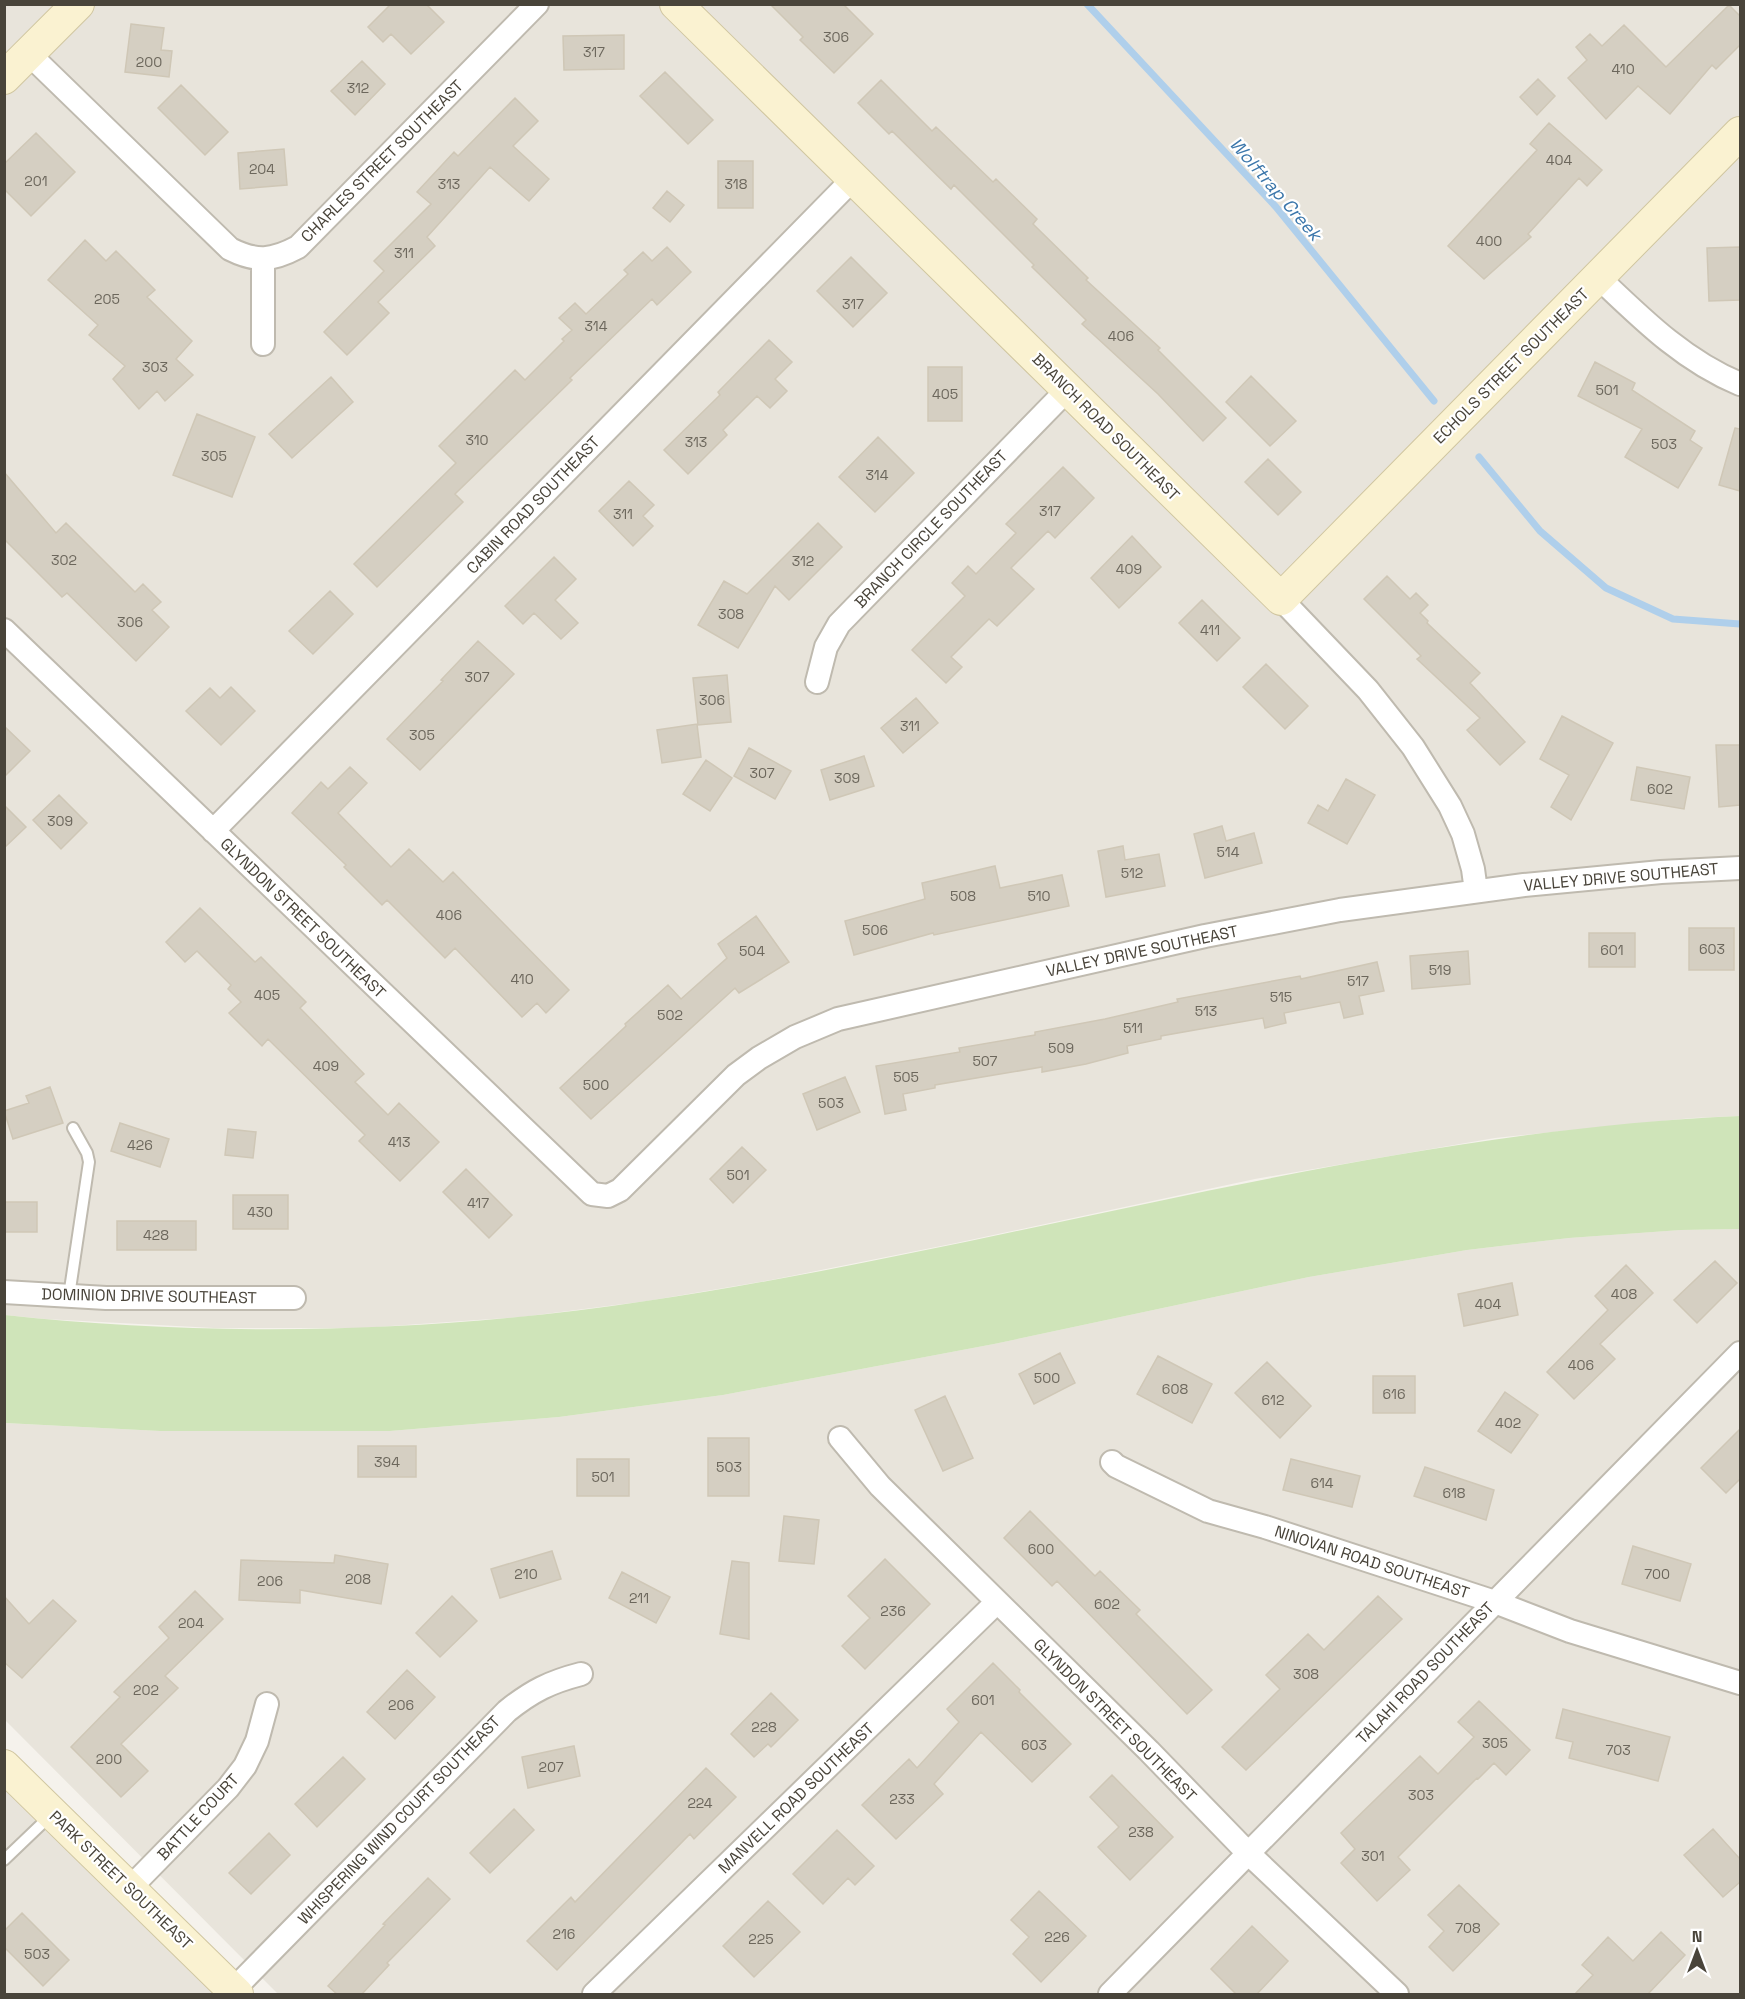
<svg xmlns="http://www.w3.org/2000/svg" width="1745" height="1999" viewBox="0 0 1745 1999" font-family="'Space Grotesk',sans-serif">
<rect width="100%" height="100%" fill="#f5f2ec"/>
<path fill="#e8e4db" d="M5,5H1740V1116L1692,1118L1495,1138L1255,1179L956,1243L771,1280L647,1301L521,1317L362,1328H214L45,1319L5,1315Z
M1740,1229V1994H278L5,1720L4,1423L160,1431H390L559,1417L723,1395L994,1344L1309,1277L1467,1250L1569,1238L1681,1230Z
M5,1778L222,1994H5Z"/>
<path fill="#cfe4b9" d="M1740,1116V1229L1681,1230L1569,1238L1467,1250L1309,1277L994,1344L723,1395L559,1417L390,1431H160L5,1423V1315C216,1338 436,1333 646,1301C1012,1247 1369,1132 1740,1116Z"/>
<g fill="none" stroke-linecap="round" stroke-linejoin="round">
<path stroke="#afcfeb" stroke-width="7" d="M1087,4L1276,207L1434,401
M1479,457L1540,531L1606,588L1673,619L1740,624"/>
</g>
<path fill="#d5cfc2" stroke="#cfc7b6" stroke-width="1.5" d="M391,4H426L444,22L411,54L391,34L383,42L368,27Z
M770,4H843L873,34L834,73L800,40L803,37Z
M1729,5L1740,16V45L1716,69L1712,65L1670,114L1638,86L1606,119L1568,78L1587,60L1576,47L1590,34L1602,46L1624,25L1666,67Z
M131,24L164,28L161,50L172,51L169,77L125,72Z
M624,35V69L564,70L563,36Z
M362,61L385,84L355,115L331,91Z
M665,72L713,120L688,144L640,96Z
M1538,79L1555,96L1537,115L1520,97Z
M881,80L932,131L936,127L993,182L996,179L1037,219L1033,224L1088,278L1086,280L1160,348L1158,350L1226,418L1203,441L1158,394L1082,324L1086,320L1032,267L1034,265L954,185L951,189L892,131L889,134L858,103Z
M181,85L228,132L205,155L158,108Z
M515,98L538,121L513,146L549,179L529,201L490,167L427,237L435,246L378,302L389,313L347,355L324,332L384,271L374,261L431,204L417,192L454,152L458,156Z
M1549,123L1602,170L1587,186L1579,178L1528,234L1531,237L1484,279L1448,246L1537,150L1530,144Z
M36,133L75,172L31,216L4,189V164Z
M284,149L287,185L240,189L238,153Z
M718,161H753V208H718Z
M667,191L684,205L670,222L653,208Z
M85,240L106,261L116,251L155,290L147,297L192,341L176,359L193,375L165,401L157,391L139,409L113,379L125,366L89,335L98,325L48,280Z
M667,247L691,272L657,305L652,299L570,378L572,380L455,494L463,502L377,587L354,564L456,463L439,446L515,370L525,380L564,341L562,339L572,330L559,318L575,303L586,314L628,274L624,270L643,252L652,261Z
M1740,247V300L1709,301L1707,248Z
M851,257L887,293L853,327L817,291Z
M769,340L792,362L775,379L787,391L770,408L757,396L723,430L727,435L688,474L664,450L720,395L718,392Z
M1595,362L1635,383L1632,390L1695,431L1690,440L1702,448L1678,488L1625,457L1642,429L1578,396Z
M928,367H962V421H928Z
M1251,376L1296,421L1270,446L1226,402Z
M331,377L353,402L292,458L269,434Z
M197,414L255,437L232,497L173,475Z
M1735,428L1740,429V491L1719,485Z
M878,437L914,473L875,512L839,477Z
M1268,459L1301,492L1278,515L1245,482Z
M1063,467L1094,498L1055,538L1048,531L1011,568L1034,589L997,626L989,619L951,657L962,667L946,683L912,650L965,596L952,583L968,566L976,574L1016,533L1006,524Z
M4,472L56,533L66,523L135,592L143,584L161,602L152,610L169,627L136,661L67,593L62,597L4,539Z
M629,481L654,505L643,516L653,526L633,546L599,511Z
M818,523L842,547L789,600L775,586L738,648L698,625L724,581L747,594Z
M1132,536L1161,567L1119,608L1091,578Z
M554,557L576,579L555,600L578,623L561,639L534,613L523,624L505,606Z
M1387,576L1410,599L1416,593L1428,605L1420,613L1428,621L1427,623L1480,673L1470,683L1525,742L1500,765L1467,730L1480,718L1417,659L1421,656L1364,599Z
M330,591L353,614L313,654L289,631Z
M1202,600L1240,638L1217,661L1179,623Z
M478,641L514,674L420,770L387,739L443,681L441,680Z
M1266,664L1308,706L1285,729L1243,687Z
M727,675L731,722L698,725L693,678Z
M231,687L255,711L221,745L186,711L210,688L220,698Z
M916,698L938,723L903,753L881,728Z
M1562,716L1613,743L1571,820L1551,807L1569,775L1540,759Z
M697,724L701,757L662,763L657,730Z
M4,726L30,751L4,777Z
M1716,745H1740V805L1719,807Z
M749,748L791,771L775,799L734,776Z
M864,756L874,786L830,800L821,770Z
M706,760L732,778L710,811L683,794Z
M350,767L367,783L338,813L391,867L409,849L443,882L453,872L569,990L546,1013L537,1003L522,1017L455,948L445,958L387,900L382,905L344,867L346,865L292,813L321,782L328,789Z
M1637,767L1690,777L1684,809L1631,800Z
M1346,779L1375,795L1347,844L1308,823L1318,805L1328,811Z
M59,795L87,823L61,849L33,820Z
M4,805L26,827L4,848Z
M1222,826L1226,841L1254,833L1262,863L1205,878L1194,834Z
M1123,846L1125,860L1159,854L1165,886L1106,897L1098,851Z
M995,866L1000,888L1062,875L1069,906L934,935L933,933L854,955L845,921L925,899L922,883Z
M200,908L255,962L261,957L306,1002L300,1008L364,1074L355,1082L388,1115L399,1103L439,1142L400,1181L359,1141L365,1135L268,1039L262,1046L229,1013L241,1002L228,989L231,985L197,951L185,962L166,942Z
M756,916L789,962L739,993L735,988L591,1119L560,1088L626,1026L625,1024L668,985L681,999L727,958L718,944Z
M1689,928H1734V970H1689Z
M1589,933H1635V967H1589Z
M1468,951L1470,984L1412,989L1410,956Z
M1377,962L1384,991L1359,996L1363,1014L1344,1018L1340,1002L1284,1013L1286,1023L1265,1028L1263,1018L1161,1036V1039L1127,1046L1128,1053L1086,1064L1042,1072V1067L935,1085V1088L903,1094L906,1110L885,1114L876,1066L960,1052L959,1048L1035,1035V1032L1105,1019L1178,1002L1177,999L1300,976L1301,979Z
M845,1077L860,1112L817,1130L803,1094Z
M50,1087L63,1123L13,1139L4,1111L29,1103L26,1096Z
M120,1123L169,1139L160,1167L111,1151Z
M228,1129L256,1132L253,1158L225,1155Z
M742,1147L766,1170L733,1203L710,1179Z
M466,1169L512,1215L489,1238L443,1192Z
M233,1195H288V1229H233Z
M4,1202H37V1232H4Z
M117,1221H196V1250H117Z
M1715,1261L1737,1283L1697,1323L1674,1300Z
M1626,1265L1653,1293L1600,1344L1615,1359L1574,1399L1547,1372L1608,1310L1595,1296Z
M1512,1283L1518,1315L1464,1326L1458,1294Z
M1060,1353L1075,1383L1034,1404L1019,1374Z
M1158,1356L1212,1384L1192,1423L1137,1394Z
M1267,1362L1311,1406L1280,1438L1235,1393Z
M1373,1376H1415V1413H1373Z
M1505,1392L1538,1415L1511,1453L1478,1431Z
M945,1396L973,1458L943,1471L915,1410Z
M1740,1429V1479L1726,1493L1701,1468Z
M708,1438H749V1496H708Z
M358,1446H416V1477H358Z
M577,1459H629V1496H577Z
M1291,1459L1360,1476L1352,1507L1283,1490Z
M1425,1467L1494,1490L1486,1520L1414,1496Z
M1030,1511L1095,1576L1100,1571L1140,1610L1136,1614L1212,1690L1187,1714L1057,1581L1052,1586L1004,1538Z
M784,1516L819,1520L814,1564L779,1561Z
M1633,1546L1691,1564L1680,1601L1622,1584Z
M552,1551L561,1579L500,1598L491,1569Z
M335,1555L388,1564L381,1604L300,1590V1603L239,1600L241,1560L334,1563Z
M885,1559L930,1604L865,1669L842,1646L870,1618L848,1596Z
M732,1561L749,1563V1639L720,1634Z
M622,1572L670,1597L656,1623L609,1598Z
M195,1591L223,1619L165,1676L178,1688L121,1744L148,1771L121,1797L71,1747L120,1697L114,1692L169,1638L159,1627Z
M4,1596L29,1624L53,1600L76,1621L22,1678L4,1662Z
M452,1596L477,1621L440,1657L416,1633Z
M1378,1596L1402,1619L1246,1770L1222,1747L1280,1689L1266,1675L1308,1634L1324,1650Z
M993,1663L1020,1690L1019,1692L1071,1744L1032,1782L981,1732L934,1784L943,1794L896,1839L862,1805L909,1759L917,1768L959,1722L947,1709Z
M407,1670L435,1697L395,1739L367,1712Z
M771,1693L798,1720L771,1747L768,1744L754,1757L731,1734Z
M1479,1701L1530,1750L1506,1775L1494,1763L1478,1779L1477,1778L1398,1857L1410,1870L1377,1901L1341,1863L1355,1849L1341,1833L1420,1756L1438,1774L1474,1737L1458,1722Z
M1563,1709L1670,1737L1658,1781L1569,1758L1573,1742L1556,1738Z
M574,1746L580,1776L528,1788L522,1757Z
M343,1757L365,1779L317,1827L295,1804Z
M706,1768L736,1797L694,1839L690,1834L557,1970L527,1941L571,1897L575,1902Z
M1112,1775L1173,1837L1130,1880L1098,1847L1119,1827L1090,1797Z
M514,1809L534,1830L490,1873L470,1853Z
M1713,1829L1740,1859V1882L1723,1897L1684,1855Z
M837,1830L874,1866L855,1885L848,1878L823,1904L793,1874Z
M269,1833L290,1855L251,1894L229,1873Z
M428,1878L450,1899L387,1963L389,1965L361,1995H338L328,1986L385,1925L383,1924Z
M1459,1885L1499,1924L1453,1971L1429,1947L1444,1931L1428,1915Z
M1039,1891L1086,1936L1041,1982L1013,1954L1029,1937L1011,1920Z
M768,1901L800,1932L754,1977L723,1946Z
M22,1913L69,1960L43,1986L4,1947V1931Z
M1252,1926L1288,1961L1256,1995H1237L1211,1969Z
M1661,1932L1685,1955L1647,1995H1574L1593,1975L1582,1965L1608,1937L1633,1961Z"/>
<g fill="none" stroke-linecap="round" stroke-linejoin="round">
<defs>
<path id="lane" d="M69,1296L89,1162L87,1153L73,1128
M4,1860L50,1816"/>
<path id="street" d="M29,54L230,249C256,262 272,261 298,247L537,4
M263,259V344
M1598,277C1642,319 1684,361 1740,384
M1281,599L1368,690L1413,747L1450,806L1463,834L1473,869L1476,891
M4,630L592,1194L608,1196L620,1190L736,1075L759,1058L795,1037L838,1019L1205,936L1340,910L1524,885L1661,872L1740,868
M817,682L826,647L839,624L1068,389
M213,831L853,179
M4,1292L106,1298H294
M840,1438L880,1486L1149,1751L1248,1853L1397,1994
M1112,1462L1116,1466L1208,1511L1265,1527L1495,1602L1570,1631L1740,1683
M129,1889L228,1788L245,1766L257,1741L267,1704
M233,1990L507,1711C532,1691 550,1682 581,1674
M594,1994L997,1602
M1110,1994L1740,1353"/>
<path id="secondary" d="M676,4L1281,599L1740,133
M4,78L78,4
M4,1766L237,1994"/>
</defs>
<use href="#lane" stroke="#bfbaaf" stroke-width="14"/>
<use href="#street" stroke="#bfbaaf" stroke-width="26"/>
<use href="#secondary" stroke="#d0c6a0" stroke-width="34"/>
<use href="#lane" stroke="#fff" stroke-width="10"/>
<use href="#street" stroke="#fff" stroke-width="22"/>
<use href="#secondary" stroke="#faf2d1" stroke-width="32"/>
</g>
<g text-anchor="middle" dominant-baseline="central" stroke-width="4.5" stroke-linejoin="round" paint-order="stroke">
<g font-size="14" fill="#6c675c">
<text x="836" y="37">306</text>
<text x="594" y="52">317</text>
<text x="149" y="62">200</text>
<text x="1623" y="69">410</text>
<text x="358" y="88">312</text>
<text x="1559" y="160">404</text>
<text x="262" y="169">204</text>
<text x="36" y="181">201</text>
<text x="449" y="184">313</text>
<text x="736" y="184">318</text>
<text x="1489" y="241">400</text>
<text x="404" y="253">311</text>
<text x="107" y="299">205</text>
<text x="853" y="304">317</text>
<text x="596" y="326">314</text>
<text x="1121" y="336">406</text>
<text x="155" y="367">303</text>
<text x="1607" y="390">501</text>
<text x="945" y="394">405</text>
<text x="477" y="440">310</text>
<text x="696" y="442">313</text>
<text x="1664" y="444">503</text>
<text x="214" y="456">305</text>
<text x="877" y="475">314</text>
<text x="1050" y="511">317</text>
<text x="623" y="514">311</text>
<text x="64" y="560">302</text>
<text x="803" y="561">312</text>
<text x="1129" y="569">409</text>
<text x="731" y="614">308</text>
<text x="130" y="622">306</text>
<text x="1210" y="630">411</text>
<text x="477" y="677">307</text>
<text x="712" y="700">306</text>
<text x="910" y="726">311</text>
<text x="422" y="735">305</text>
<text x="762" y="773">307</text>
<text x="847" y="778">309</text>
<text x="1660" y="789">602</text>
<text x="60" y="821">309</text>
<text x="1228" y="852">514</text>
<text x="1132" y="873">512</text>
<text x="963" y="896">508</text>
<text x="1039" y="896">510</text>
<text x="449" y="915">406</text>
<text x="875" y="930">506</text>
<text x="1712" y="949">603</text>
<text x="1612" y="950">601</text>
<text x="752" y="951">504</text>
<text x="1440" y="970">519</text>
<text x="522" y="979">410</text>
<text x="1358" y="981">517</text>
<text x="267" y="995">405</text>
<text x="1281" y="997">515</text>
<text x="1206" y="1011">513</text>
<text x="670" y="1015">502</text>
<text x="1133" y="1028">511</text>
<text x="1061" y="1048">509</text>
<text x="985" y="1061">507</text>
<text x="326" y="1066">409</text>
<text x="906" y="1077">505</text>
<text x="596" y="1085">500</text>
<text x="831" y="1103">503</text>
<text x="399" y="1142">413</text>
<text x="140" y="1145">426</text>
<text x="738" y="1175">501</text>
<text x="478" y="1203">417</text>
<text x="260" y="1212">430</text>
<text x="156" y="1235">428</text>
<text x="1624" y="1294">408</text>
<text x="1488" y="1304">404</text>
<text x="1581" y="1365">406</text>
<text x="1047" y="1378">500</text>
<text x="1175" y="1389">608</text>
<text x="1394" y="1394">616</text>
<text x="1273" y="1400">612</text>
<text x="1508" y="1423">402</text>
<text x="387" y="1462">394</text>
<text x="729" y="1467">503</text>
<text x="603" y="1477">501</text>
<text x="1322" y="1483">614</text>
<text x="1454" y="1493">618</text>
<text x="1041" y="1549">600</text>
<text x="526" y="1574">210</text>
<text x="1657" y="1574">700</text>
<text x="358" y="1579">208</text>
<text x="270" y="1581">206</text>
<text x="639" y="1598">211</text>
<text x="1107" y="1604">602</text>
<text x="893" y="1611">236</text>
<text x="191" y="1623">204</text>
<text x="1306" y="1674">308</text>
<text x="146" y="1690">202</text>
<text x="983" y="1700">601</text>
<text x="401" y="1705">206</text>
<text x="764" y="1727">228</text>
<text x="1495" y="1743">305</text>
<text x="1034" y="1745">603</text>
<text x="1618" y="1750">703</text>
<text x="109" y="1759">200</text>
<text x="551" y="1767">207</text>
<text x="1421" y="1795">303</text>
<text x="902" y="1799">233</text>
<text x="700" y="1803">224</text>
<text x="1141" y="1832">238</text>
<text x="1373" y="1856">301</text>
<text x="1468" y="1928">708</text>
<text x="564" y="1934">216</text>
<text x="1057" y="1937">226</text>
<text x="761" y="1939">225</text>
<text x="37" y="1954">503</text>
</g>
<g font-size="16" fill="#49443a" stroke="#fff">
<text transform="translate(382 161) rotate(-45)">CHARLES STREET SOUTHEAST</text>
<text transform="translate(1511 366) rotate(-45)">ECHOLS STREET SOUTHEAST</text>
<text transform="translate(1106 427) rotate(45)">BRANCH ROAD SOUTHEAST</text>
<text transform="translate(533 505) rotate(-46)">CABIN ROAD SOUTHEAST</text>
<text transform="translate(931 529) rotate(-46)">BRANCH CIRCLE SOUTHEAST</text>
<text transform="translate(1621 877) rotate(-5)">VALLEY DRIVE SOUTHEAST</text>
<text transform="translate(303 918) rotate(44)">GLYNDON STREET SOUTHEAST</text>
<text transform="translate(1142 951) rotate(-12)">VALLEY DRIVE SOUTHEAST</text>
<text transform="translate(149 1296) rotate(1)">DOMINION DRIVE SOUTHEAST</text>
<text transform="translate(1372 1562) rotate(18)">NINOVAN ROAD SOUTHEAST</text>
<text transform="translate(1425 1673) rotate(-46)">TALAHI ROAD SOUTHEAST</text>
<text transform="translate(1115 1720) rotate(45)">GLYNDON STREET SOUTHEAST</text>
<text transform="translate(796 1798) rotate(-44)">MANVELL ROAD SOUTHEAST</text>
<text transform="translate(198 1817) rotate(-47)">BATTLE COURT</text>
<text transform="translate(399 1820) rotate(-46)">WHISPERING WIND COURT SOUTHEAST</text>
<text transform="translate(121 1880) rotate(44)">PARK STREET SOUTHEAST</text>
</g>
<g font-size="18" font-style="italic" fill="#3c77ab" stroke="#fff">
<text transform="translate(1276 189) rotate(49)">Wolftrap Creek</text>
</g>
</g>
<rect width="1745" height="1999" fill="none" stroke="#49443a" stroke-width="12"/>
<g transform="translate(1697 1951)" stroke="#ffffff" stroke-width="4.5" paint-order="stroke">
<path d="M0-4.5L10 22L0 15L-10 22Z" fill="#49443a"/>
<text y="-9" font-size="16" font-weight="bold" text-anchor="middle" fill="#49443a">N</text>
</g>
</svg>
